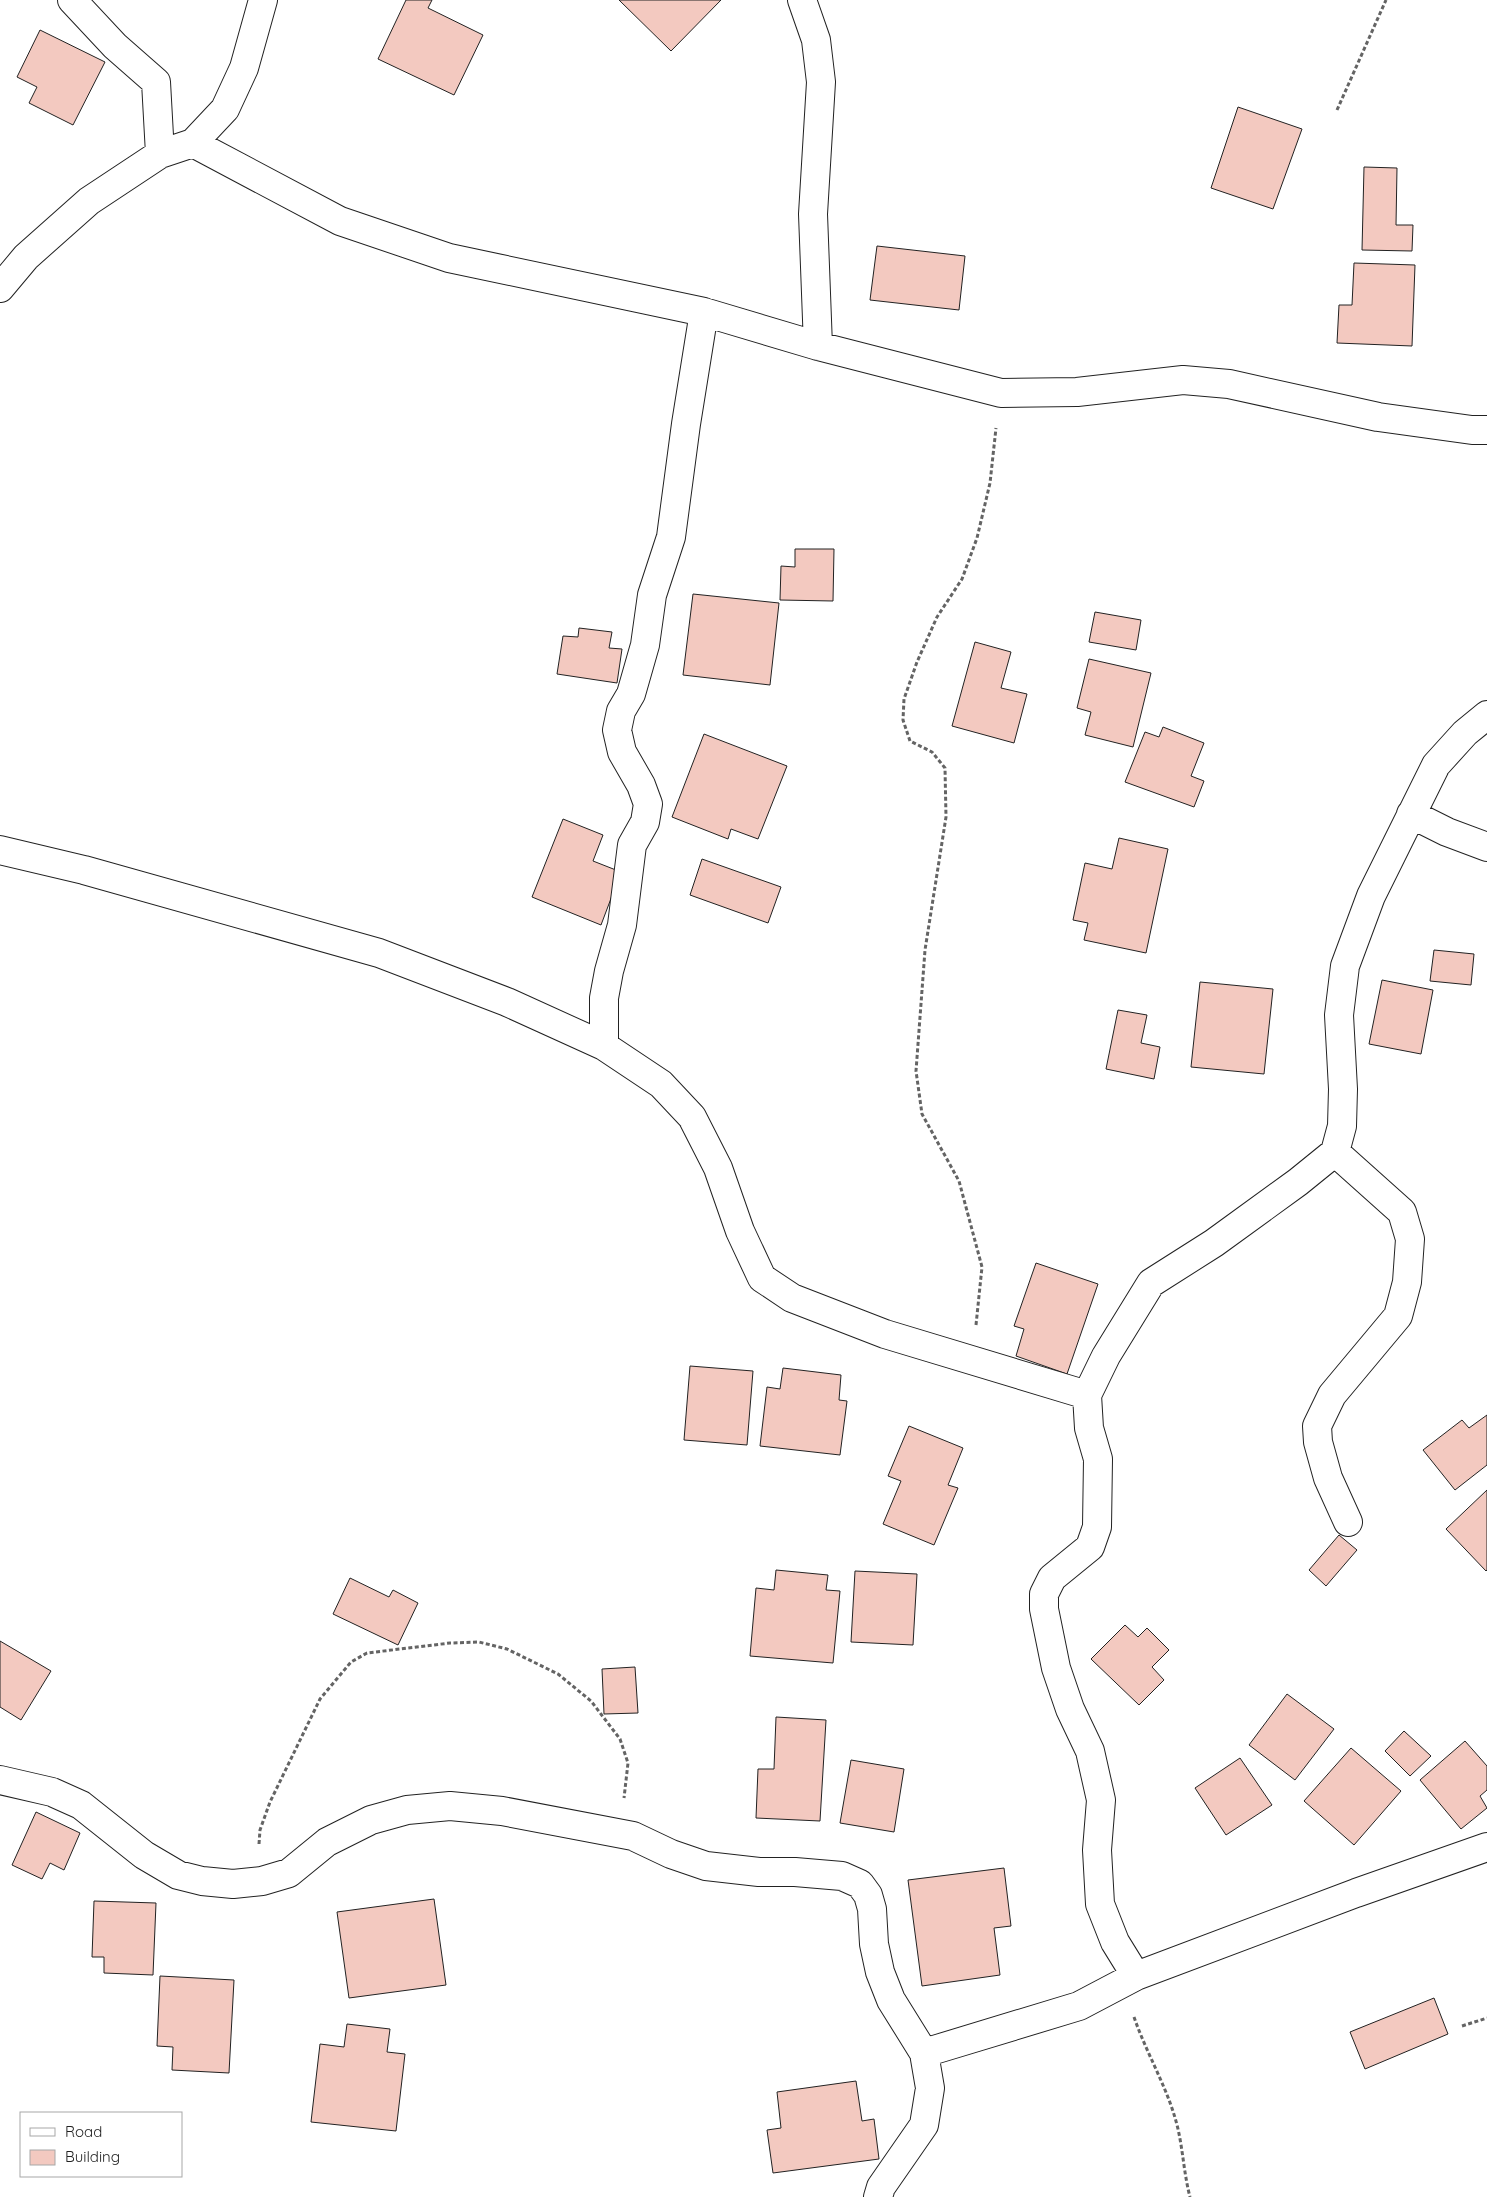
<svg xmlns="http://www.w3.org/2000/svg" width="1487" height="2197" viewBox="0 0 1487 2197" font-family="Quicksand,sans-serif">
<rect width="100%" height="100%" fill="#fff"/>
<path fill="#f3c9c0" stroke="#222" d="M406,0H432L428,8L483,35L454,95L378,59Z
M619,0H721L671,51Z
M40,30L105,62L73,125L29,103L37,87L17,77Z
M1238,107L1302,129L1273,209L1211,188Z
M1364,167L1397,168L1396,225H1413L1412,251L1362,250Z
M877,246L965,256L959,310L870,300Z
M1354,263L1415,265L1412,346L1337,343L1339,305H1352Z
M795,549H834L833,601L780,600L781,566L795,567Z
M693,594L779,603L770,685L683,675Z
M1095,612L1141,620L1136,650L1089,642Z
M579,628L612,632L609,648L622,649L617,683L557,674L563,636L578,637Z
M975,642L1011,652L1001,688L1027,694L1014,743L952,726Z
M1089,659L1151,673L1133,747L1085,735L1091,712L1077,708Z
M1163,727L1204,743L1191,776L1204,781L1194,807L1125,782L1145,732L1159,737Z
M704,734L787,766L758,839L731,829L728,839L672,817Z
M563,819L603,835L593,861L621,872L601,925L532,897Z
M1119,838L1168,849L1146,953L1084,940L1088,923L1073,920L1085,863L1112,869Z
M702,859L781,887L768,923L690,895Z
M1434,950L1474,954L1471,985L1430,981Z
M1382,980L1433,990L1421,1054L1369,1044Z
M1200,982L1273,989L1264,1074L1191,1067Z
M1118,1010L1147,1015L1141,1043L1160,1047L1154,1079L1106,1069Z
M1036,1263L1098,1284L1067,1374L1016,1356L1024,1329L1014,1326Z
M690,1366L753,1371L747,1445L684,1440Z
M783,1368L841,1375L839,1400L847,1401L840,1455L760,1446L767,1387L780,1389Z
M1487,1415V1465L1455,1490L1423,1450L1462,1420L1469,1428Z
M909,1426L963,1448L948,1485L958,1488L934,1545L883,1524L901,1481L888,1476Z
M1487,1490V1570L1486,1571L1446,1529Z
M1339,1535L1357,1550L1326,1586L1309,1570Z
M776,1570L828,1575L826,1590L840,1591L833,1663L750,1656L756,1588L774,1590Z
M855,1571L917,1574L913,1645L851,1642Z
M350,1578L389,1597L393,1590L418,1603L398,1645L333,1614Z
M1125,1625L1138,1637L1147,1628L1169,1650L1152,1667L1164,1680L1139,1705L1091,1659Z
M0,1641L51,1671L21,1720L0,1707Z
M635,1667L638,1713L604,1714L602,1669Z
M1287,1694L1334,1729L1295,1780L1249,1745Z
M776,1717L826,1720L820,1821L756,1818L758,1769H774Z
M1404,1731L1431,1756L1410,1776L1385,1751Z
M1465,1741L1487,1766V1790L1480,1796L1487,1808L1461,1829L1420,1780Z
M1351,1748L1401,1791L1354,1845L1304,1801Z
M1240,1758L1272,1805L1226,1835L1195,1788Z
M851,1760L904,1769L894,1832L840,1823Z
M36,1812L80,1833L64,1870L50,1863L42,1879L12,1865Z
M1004,1868L1011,1926L994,1928L1000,1975L922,1986L908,1880Z
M434,1899L446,1985L349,1998L337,1912Z
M94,1901L156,1903L153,1975L104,1973V1957H92Z
M160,1976L234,1980L229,2073L172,2070L173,2047L157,2046Z
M1434,1998L1448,2034L1365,2069L1350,2032Z
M347,2024L390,2029L387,2052L405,2054L396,2131L311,2122L320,2044L344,2047Z
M856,2081L862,2121L874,2119L879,2159L773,2173L767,2130L781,2128L777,2092Z"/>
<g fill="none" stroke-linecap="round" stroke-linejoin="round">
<defs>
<path id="minor" d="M72,0L115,46L156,82L160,154
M802,0L816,40L821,82L813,214L818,346
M193,143L225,109L244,68L263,0
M0,288L26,257L89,201L160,154L193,143L340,221L449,258L704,312L818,346L1001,393L1077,392L1183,380L1229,384L1378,417L1472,430H1487
M1411,814L1447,832L1487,847
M0,850L84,870L379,953L507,1002L604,1046L661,1084L692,1117L718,1168L740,1231L762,1278L792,1298L885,1334L1087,1395
M604,1046V998L609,971L622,925L632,845L645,822L648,804L641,785L622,752L617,730L621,711L631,694L645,645L652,595L671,537L686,424L704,312
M1335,1152L1402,1212L1410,1239L1407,1282L1398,1316L1332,1395L1317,1426L1318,1442L1328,1478L1348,1522
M0,1780L52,1792L81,1805L144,1855L178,1875L202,1881L233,1884L262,1881L289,1873L327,1842L371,1820L407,1810L450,1806L502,1811L633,1836L671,1854L706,1866L759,1872H795L842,1876L860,1884L868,1895L872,1909L874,1944L880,1972L891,2000L924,2053L930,2088L924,2125L881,2187L878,2197
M1136,1976L1115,1942L1100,1904L1097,1850L1101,1800L1090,1751L1070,1709L1056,1668L1044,1609V1594L1052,1578L1090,1547L1097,1527L1098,1459L1089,1428L1087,1395L1106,1356L1151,1283L1214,1243L1298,1182L1335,1152L1342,1126L1343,1089L1339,1015L1345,966L1371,896L1436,765L1465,733L1487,715
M924,2053L1079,2006L1136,1976L1356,1893L1487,1847"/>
</defs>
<use href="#minor" stroke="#222" stroke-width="30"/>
<path stroke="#646464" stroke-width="3" stroke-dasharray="4 2.5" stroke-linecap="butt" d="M1337,110L1386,0
M976,1325L982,1267L959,1181L922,1114L916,1071L925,950L946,817L945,768L932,752L910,741L903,720L904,699L917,662L937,617L962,579L977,538L990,483L996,428
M259,1844L260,1830L270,1802L320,1699L351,1662L367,1653L450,1643L479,1642L507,1649L558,1674L591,1701L620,1739L628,1763L624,1798
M1134,2017C1147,2055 1169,2090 1178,2129C1183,2151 1184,2174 1190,2197
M1462,2026L1487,2018"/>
<use href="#minor" stroke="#fff" stroke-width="28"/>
</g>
<rect x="20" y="2112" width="162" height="65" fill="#ffffff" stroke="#a7a7a7"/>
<rect x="30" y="2128" width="25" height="8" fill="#ffffff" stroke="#a7a7a7"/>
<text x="65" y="2137" font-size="15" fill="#222222">Road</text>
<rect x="30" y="2150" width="25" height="15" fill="#f3c9c0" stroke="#a7a7a7"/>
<text x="65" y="2162" font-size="15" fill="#222222">Building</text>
</svg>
